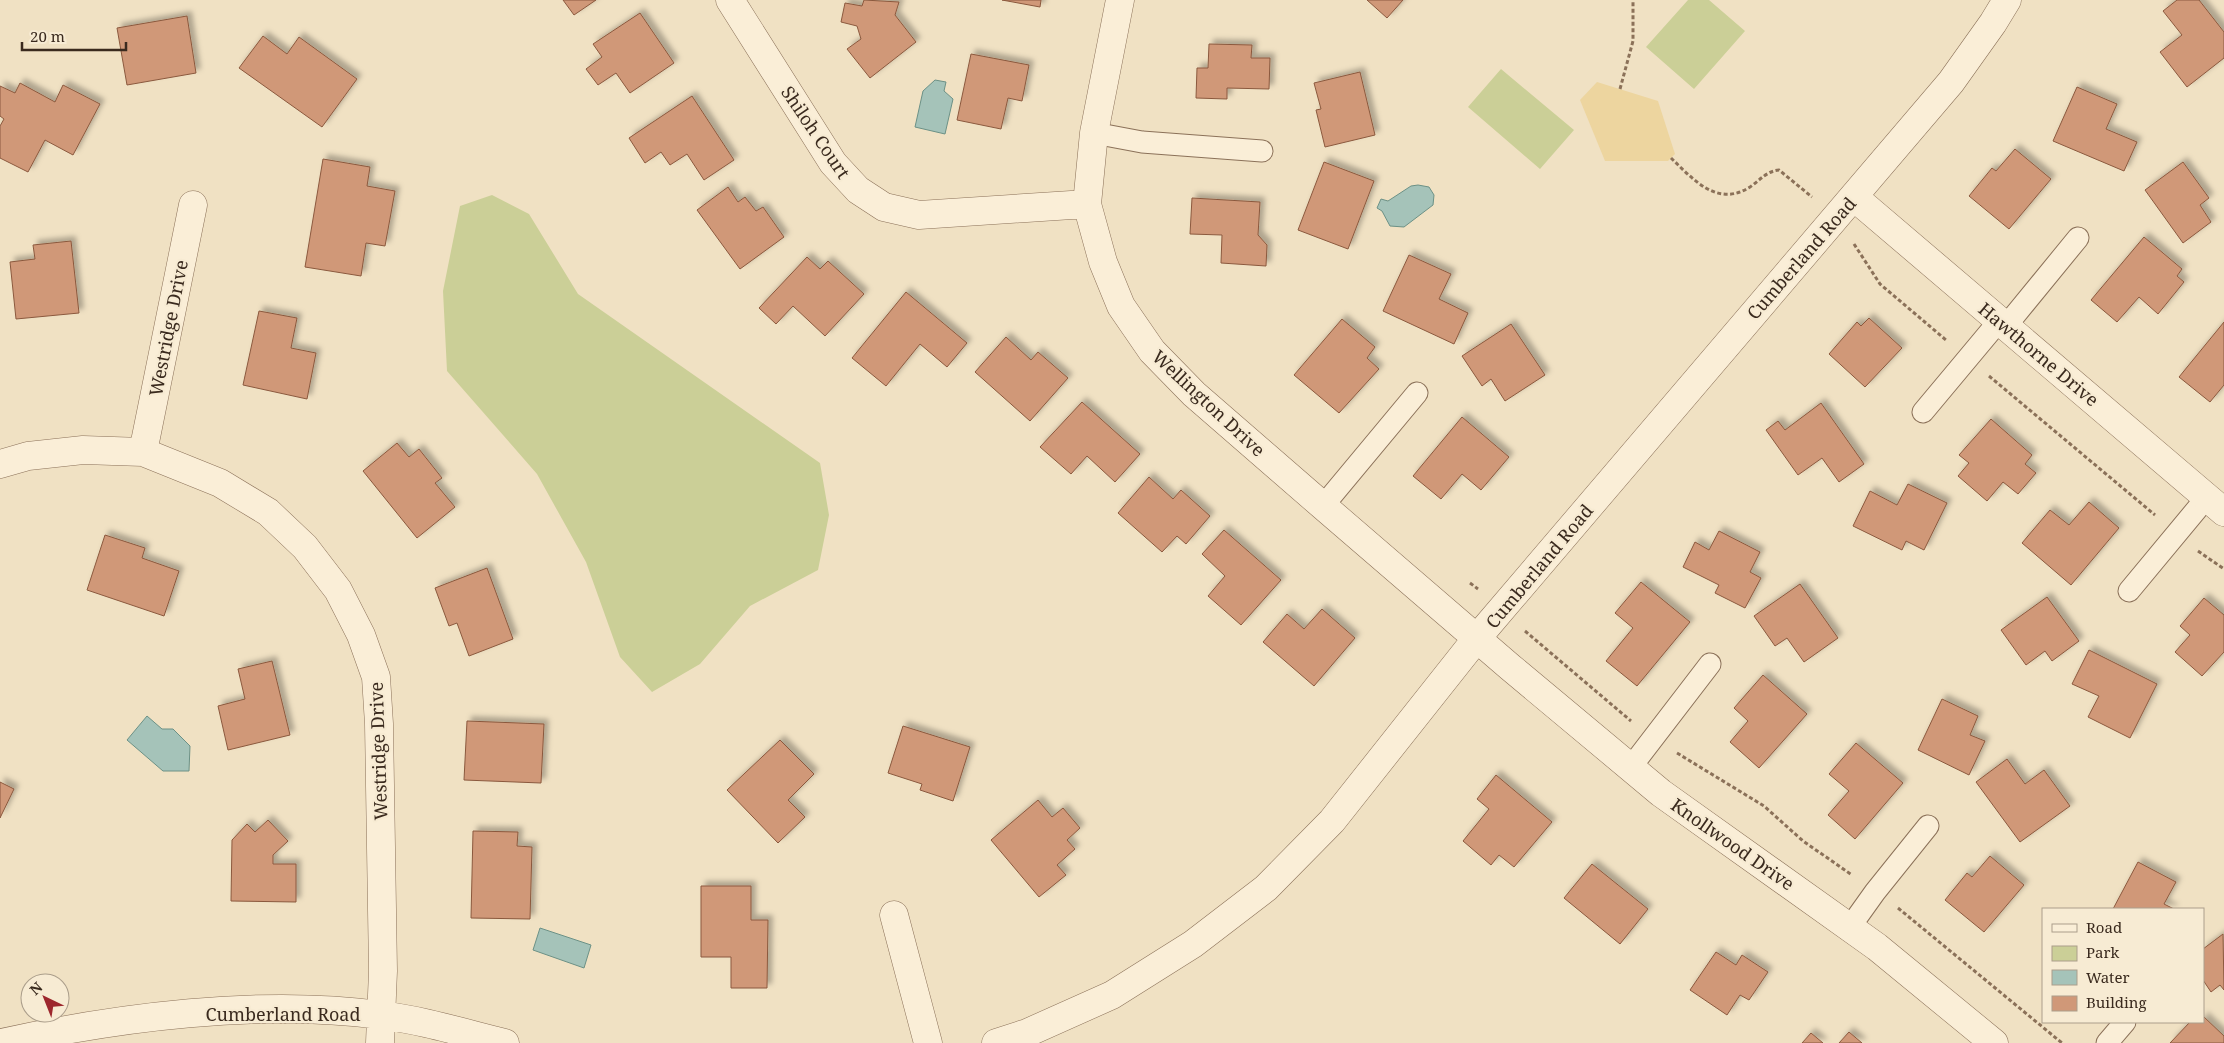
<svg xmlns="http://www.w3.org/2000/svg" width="2224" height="1043" viewBox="0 0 2224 1043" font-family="'Noto Serif',serif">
<defs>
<filter id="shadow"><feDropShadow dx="4.5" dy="-4.5" stdDeviation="2.5" flood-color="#0004"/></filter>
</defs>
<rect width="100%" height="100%" fill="#f0e1c3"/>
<path fill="#cbcf97" d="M1688,0H1709L1745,31L1694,89L1646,47Z
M1501,69L1574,130L1540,169L1468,107Z
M492,195L529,214L578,294L820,463L829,515L818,570L750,606L700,664L652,692L620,657L586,562L537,474L447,371L443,291L460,206Z"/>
<path fill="#edd59f" d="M1597,82L1658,101L1675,154L1668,161H1605L1580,100Z"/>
<path fill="#a5c3b9" stroke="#6c9186" d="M935,80L946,82L944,91L953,99L945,134L915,127L923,91Z
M1418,185L1429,187L1434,195L1433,205L1404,227L1390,226L1382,211L1377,208L1381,199L1388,201L1411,186Z
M147,716L162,729H173L190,746L189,771H163L127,740Z
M540,928L591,945L584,968L533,950Z"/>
<path fill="#d09878" stroke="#8b593e" filter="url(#shadow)" d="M563,0H596L574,15Z
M864,0L899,2L895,15L916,42L870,78L847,49L861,39L857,26L841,22L845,3L862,6Z
M1002,0H1041L1040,7Z
M1367,0H1403L1387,18Z
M2177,0H2199L2224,32V58L2187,87L2160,52L2182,35L2163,11Z
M640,13L674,63L630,93L616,73L598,85L586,69L602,57L593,44Z
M187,16L196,73L127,85L117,28Z
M263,36L287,54L299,37L357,79L322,127L239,68Z
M1209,44L1252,45L1251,58H1270L1269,89L1227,88V99L1196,98L1197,68H1208Z
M971,54L1029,65L1022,101L1008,98L1001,129L957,120Z
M1360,72L1375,135L1325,147L1316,110L1321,109L1314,83Z
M20,83L55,102L63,85L100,104L73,155L45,140L28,172L0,158V126L4,119L0,116V86L15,93Z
M2077,87L2117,104L2106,129L2137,142L2124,171L2053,141Z
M692,96L734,160L704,180L687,154L670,165L661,152L645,163L629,138Z
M2015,149L2051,179L2009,229L1969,196L1992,168L1996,171Z
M323,159L370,167L367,186L395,191L385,246L366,243L361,276L305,267Z
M1324,162L1374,181L1348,249L1298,230Z
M2183,162L2209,198L2200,205L2211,222L2183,243L2145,190Z
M728,187L738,202L745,197L756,211L763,207L784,237L740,269L697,210Z
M1192,198L1260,202L1258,235L1267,245L1266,266L1221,263L1222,235L1190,234Z
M2144,237L2182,269L2177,276L2184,282L2158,314L2139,297L2117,322L2091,300Z
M71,241L79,313L16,319L10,262L35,259L33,245Z
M1409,255L1451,274L1439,299L1468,313L1454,344L1383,311Z
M807,257L820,269L828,261L864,294L825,336L793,306L776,324L759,308Z
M906,292L967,343L947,367L920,344L886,386L852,358Z
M259,311L297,318L291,348L316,353L307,399L243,385Z
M1869,318L1902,348L1865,387L1829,354L1857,322L1861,326Z
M1342,319L1375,347L1367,358L1379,369L1339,413L1294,375Z
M2224,322V385L2210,402L2179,377Z
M1511,324L1545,375L1505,401L1491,379L1482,386L1462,356Z
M1006,337L1031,360L1038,352L1068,378L1030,421L975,372Z
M1082,402L1140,454L1115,482L1087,456L1071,474L1040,447Z
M1821,403L1864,464L1839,482L1822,458L1798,475L1766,430L1778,421L1785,430Z
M1462,417L1509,457L1481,490L1462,474L1441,499L1413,476Z
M1991,419L2032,455L2025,464L2036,473L2018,494L2003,482L1987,501L1958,476L1969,463L1959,455Z
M397,443L409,457L419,449L442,478L435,483L455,507L417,538L363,471Z
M1149,477L1173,499L1181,490L1210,516L1186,544L1177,536L1162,552L1118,513Z
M1908,484L1947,503L1924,550L1906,541L1902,550L1853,526L1870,491L1897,505Z
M2089,502L2119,528L2071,585L2022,543L2050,510L2069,525Z
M1224,530L1281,580L1241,625L1208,596L1225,576L1202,554Z
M1719,531L1760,552L1750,572L1761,578L1745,608L1715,593L1719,585L1683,567L1695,542L1709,550Z
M105,535L145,548L142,558L179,571L164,616L87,590Z
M487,568L513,639L469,656L457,623L449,626L435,588Z
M1641,582L1690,622L1637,686L1606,661L1633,628L1615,613Z
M1800,584L1838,638L1804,662L1787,638L1775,646L1754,616Z
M2047,597L2079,641L2052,661L2045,651L2026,665L2001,630Z
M2204,598L2224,615V652L2202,676L2175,652L2190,635L2180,626Z
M1322,609L1355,638L1314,686L1263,642L1287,614L1304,629Z
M2089,650L2157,684L2130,738L2088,717L2099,696L2072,684Z
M272,661L290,735L228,750L218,706L245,699L238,669Z
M1763,675L1807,714L1759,768L1730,742L1748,721L1734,708Z
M1942,699L1978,716L1970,735L1985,741L1969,775L1918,750Z
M467,721L544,724L541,783L464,780Z
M903,726L970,747L953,801L920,790L922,784L888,773Z
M780,740L814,774L788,800L805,817L778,843L727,790Z
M1856,743L1903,783L1855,839L1828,815L1849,791L1829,774Z
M2007,759L2025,784L2044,770L2070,806L2020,842L1976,782Z
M1496,775L1552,822L1514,867L1499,855L1491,865L1463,841L1489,809L1477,799Z
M0,782L14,789L0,818Z
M1038,800L1052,817L1063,808L1080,828L1067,840L1075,849L1057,865L1066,875L1039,897L991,840Z
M268,820L288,841L273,855V864H296V902L231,901L232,840L247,824L255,832Z
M473,831L518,832L517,846L532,847L530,919L471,918Z
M1990,856L2024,885L1984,932L1945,900L1967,873L1972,877Z
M2138,862L2176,882L2164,904L2174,909H2113Z
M1592,864L1648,909L1620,944L1564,898Z
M701,886H751V920H768L767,988H731V957H701Z
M2223,934L2224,990L2220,985L2211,992L2203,980V949Z
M1716,952L1736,965L1742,955L1768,972L1749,1000L1740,995L1727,1015L1690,990Z
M2203,1016L2224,1036V1043H2170L2190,1022H2203Z
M1849,1032L1862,1043H1839Z
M1811,1033L1823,1043H1802Z"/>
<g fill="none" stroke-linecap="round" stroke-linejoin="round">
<defs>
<path id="lane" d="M1094,133L1142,142L1262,151
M2006,326L2078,238
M1923,412L1999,321
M1323,506L1417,393
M2129,591L2207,497
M1631,767L1710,664
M1850,927L1875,892L1928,826
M2107,1043L2125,1022"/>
<path id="street" d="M730,0L833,163L858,190L884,207L919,215L1087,204
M1120,0L1094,133L1087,204L1103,262L1121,306L1152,351L1194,394L1323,506L1510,667L1661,793L1877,947L1994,1043
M1854,197L2224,512
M143,452L193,205
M0,464L28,456L83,450L143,452L220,483L268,512L305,547L338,590L361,635L376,677L379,724L383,971L380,1043
M894,915L928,1043
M1,1043C118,1017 260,999 380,1015C422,1020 464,1033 505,1043
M996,1043L1027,1033L1112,995L1193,944L1266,888L1332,821L1477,638L1951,82L1993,23L2007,0"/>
</defs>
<use href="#lane" stroke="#8b7159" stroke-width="23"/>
<use href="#street" stroke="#8b7159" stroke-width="29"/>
<path stroke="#8b7159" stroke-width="3" stroke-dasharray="4 2.5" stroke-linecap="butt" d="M1620,89L1633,41V0
M1671,158C1693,179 1717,208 1750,187C1760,180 1767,171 1779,170L1812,197
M1854,244L1880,284L1946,340
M1989,376L2155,515
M2198,551L2224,569
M1470,583L1478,589
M1525,631L1631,721
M1677,753L1764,806L1803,841L1852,875
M1898,908L2062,1043"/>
<use href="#lane" stroke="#faeed7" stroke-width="21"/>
<use href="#street" stroke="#faeed7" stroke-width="28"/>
</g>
<g text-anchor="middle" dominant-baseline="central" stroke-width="4.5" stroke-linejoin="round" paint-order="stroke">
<g font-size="18" fill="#3a2a1e" stroke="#f7ebd3">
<text transform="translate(816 132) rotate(56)">Shiloh Court</text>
<text transform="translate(1801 258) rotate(-49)">Cumberland Road</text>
<text transform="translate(168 328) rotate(-79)">Westridge Drive</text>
<text transform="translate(2039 354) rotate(40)">Hawthorne Drive</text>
<text transform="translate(1209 403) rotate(43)">Wellington Drive</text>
<text transform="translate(1539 566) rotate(-50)">Cumberland Road</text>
<text transform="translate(378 751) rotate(-92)">Westridge Drive</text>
<text transform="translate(1733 844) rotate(35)">Knollwood Drive</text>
<text x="283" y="1014">Cumberland Road</text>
</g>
</g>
<rect x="2042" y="908" width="162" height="115" fill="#f7ebd3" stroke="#ab9e8b"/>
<rect x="2052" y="924" width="25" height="8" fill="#faeed7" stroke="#ab9e8b"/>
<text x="2086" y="933" font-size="15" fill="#3a2a1e">Road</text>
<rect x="2052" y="946" width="25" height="15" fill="#cbcf97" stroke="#ab9e8b"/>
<text x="2086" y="958" font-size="15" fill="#3a2a1e">Park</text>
<rect x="2052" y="970" width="25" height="15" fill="#a5c3b9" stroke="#ab9e8b"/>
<text x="2086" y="983" font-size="15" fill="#3a2a1e">Water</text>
<rect x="2052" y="996" width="25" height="15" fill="#d09878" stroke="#ab9e8b"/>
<text x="2086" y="1008" font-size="15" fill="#3a2a1e">Building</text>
<g transform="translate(45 998) rotate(317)"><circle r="24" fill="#f7ebd3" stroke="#ab9e8b"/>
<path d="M0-4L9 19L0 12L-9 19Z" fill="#9d272d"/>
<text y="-8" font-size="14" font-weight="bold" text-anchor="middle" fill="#3a2a1e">N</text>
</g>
<path d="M22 42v8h104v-8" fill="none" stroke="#3a2a1e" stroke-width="2.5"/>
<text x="30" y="42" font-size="15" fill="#3a2a1e" stroke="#f7ebd3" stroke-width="4" paint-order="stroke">20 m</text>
</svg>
